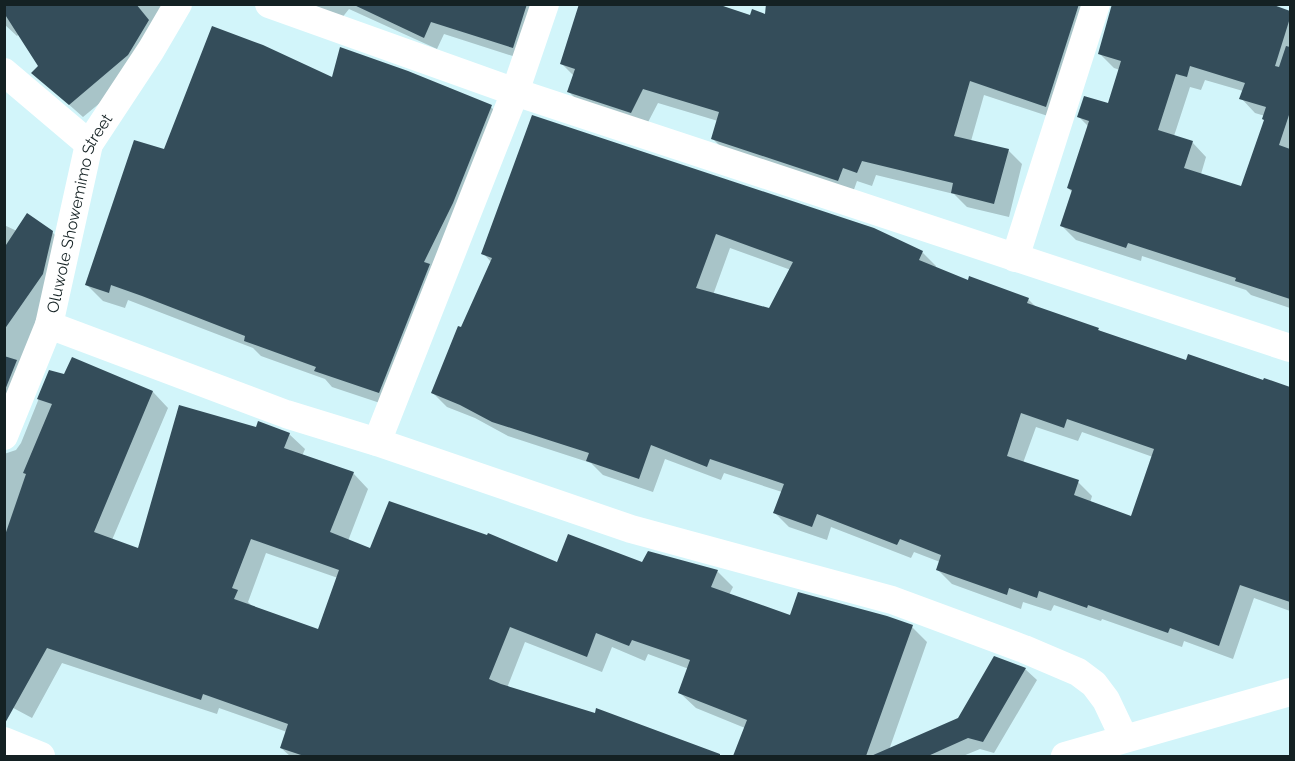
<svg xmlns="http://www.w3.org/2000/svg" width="1295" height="761" viewBox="0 0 1295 761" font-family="Raleway,sans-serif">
<rect width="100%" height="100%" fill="#d2f5fa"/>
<path fill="#0003" fill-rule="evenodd" d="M4,4H176L141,69L83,117L33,73L40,67L19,34L17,36L4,24Z
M306,4H546L525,60L444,34L437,49L349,9L341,19Z
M581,4H725L724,8L751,17L773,18L779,4H1102L1060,120L984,95L971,141L1008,150L1022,164L1009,217L967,207L954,194L876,175L872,186L857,181L852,195L727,153L713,139L718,121L658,103L646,126L583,106L568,91L574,76L561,63Z
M1265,4L1290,12V308L1251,295L1246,290L1142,256L1141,261L1076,240L1062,226L1073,193L1068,188L1088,126L1079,117L1108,105L1120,70L1114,68L1099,53ZM1205,80L1243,91L1241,98L1255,113L1265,116V120L1242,188L1201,174L1206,157L1192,142L1174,136L1190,87L1201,90Z
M333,80L491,107L507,123L395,408L332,387L325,379L261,356L253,348L128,300L125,308L103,301L87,285L165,151Z
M533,117L922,252L936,266L935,268L969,282L1028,299L1037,308L1098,329L1102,333L1187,362L1189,355L1290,389V611L1254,598L1233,659L1184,641L1182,647L1102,619L1101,621L1054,605L1051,611L1023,602L1021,609L952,584L938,570L940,562L914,552L911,558L831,527L827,540L789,527L775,513L782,492L724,473L721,480L665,459L653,492L603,475L591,463L508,436L475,418L447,407L433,393L491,262L483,253ZM730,248L791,270L769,309L713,295ZM1036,427L1078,441L1082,432L1153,457L1132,518L1090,503L1092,496L1078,482L1023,463Z
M4,225L17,231L52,232L68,248L4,444Z
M72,359L153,392L168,408L112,540L139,550L257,429L289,434L305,449L302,456L353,473L368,489L348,541L371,550L558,564H643L717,571L733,587L729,595L791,617L912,627L927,642L889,750L959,719L995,657L1025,669L1037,680L994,753L980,749L963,756H735L745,728L696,708L680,693L689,669L648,654L645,661L612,647L602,672L525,642L507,688L596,714L597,710L723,756H290L281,748L287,732L219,708L217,714L62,663L32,718L4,703V454L16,450L21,443L50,371L65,376ZM266,553L338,578L319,631L252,606L248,602Z"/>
<path fill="#344d5a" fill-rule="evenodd" d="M4,4H136L149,20L128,55L69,105L31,73L38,66L4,13Z
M352,4H527L513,48L431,22L424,38Z
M579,4H717L750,15L752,9L765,14L766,4H1079L1046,107L970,81L954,136L1009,149L994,204L951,193L953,183L862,161L857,173L843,168L838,181L711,139L719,112L643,89L631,113L567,92L575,69L560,64Z
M1112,4H1271L1290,11V18L1275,66L1279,67L1286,46L1290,47V115H1289L1279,145L1290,149V299L1235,281L1236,278L1128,243L1126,248L1060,226L1072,190L1067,188L1089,121L1077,117L1084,96L1108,103L1121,61L1098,54ZM1190,66L1245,83L1239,99L1266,107L1262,119L1264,120L1241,186L1184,168L1193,141L1158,130L1176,74L1187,77Z
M212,26L263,45L332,77L340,47L408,71L492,105L453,203L424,262L430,264L379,393L314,371L316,367L244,341L245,336L142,296L111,285L109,293L85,285L134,140L164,149Z
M532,115L874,228L923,251L919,260L968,280L969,276L1029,298L1027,303L1099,328L1098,330L1186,360L1188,354L1263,380L1264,378L1290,387V602L1240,585L1219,646L1170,628L1168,633L1088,605L1087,608L1039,591L1037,598L1009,588L1007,595L936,570L941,555L900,539L897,545L817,514L812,527L773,513L784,484L710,459L707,467L651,445L639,479L586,461L589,453L492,422L460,405L431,393L458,326L461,327L492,258L481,254ZM716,234L793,262L769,308L696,288ZM1021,413L1064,428L1067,419L1154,449L1131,516L1074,495L1079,480L1007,456Z
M27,213L53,231L43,274L4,330V248Z
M4,356L17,360L5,390L4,389Z
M72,357L153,391L94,532L138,548L179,405L256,427L258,421L290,433L284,448L354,472L330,532L370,548L389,501L487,535L488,533L557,562L568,534L642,562L648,551L718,570L711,587L790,615L798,592L887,616L913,625L866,756H733L747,720L678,693L690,660L632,640L629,646L596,633L587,657L510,627L489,679L501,684L595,713L596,708L720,754V756H304L280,748L288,724L203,694L201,700L47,648L4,725V538L26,474L23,473L52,404L37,399L49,370L64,374ZM251,539L339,570L318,629L234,599L238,590L232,588Z
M994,656L1026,668L983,742L968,738L928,756H871L958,718Z"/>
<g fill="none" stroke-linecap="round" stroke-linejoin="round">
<g stroke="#fff" stroke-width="28">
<path d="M269,4L515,92L1290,348"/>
<path d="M4,72L89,144"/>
<path d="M1015,258L1096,4"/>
<path d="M49,325L286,414L377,442L631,529L892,600L1024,649L1078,672L1094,684L1106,700L1124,738"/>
<path id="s1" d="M4,436L49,325L89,144L151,50L178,4"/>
<path d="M377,442L515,92L545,4"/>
<path d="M4,741L41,756"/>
<path d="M1065,756L1290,692"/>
</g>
</g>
<g text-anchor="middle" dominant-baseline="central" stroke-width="6" stroke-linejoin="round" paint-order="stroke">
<g font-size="16" fill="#142123" stroke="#fff">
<text stroke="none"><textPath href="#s1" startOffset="236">Oluwole Showemimo Street</textPath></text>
</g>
</g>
<rect width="1295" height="761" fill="none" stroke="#142123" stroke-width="12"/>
</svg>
